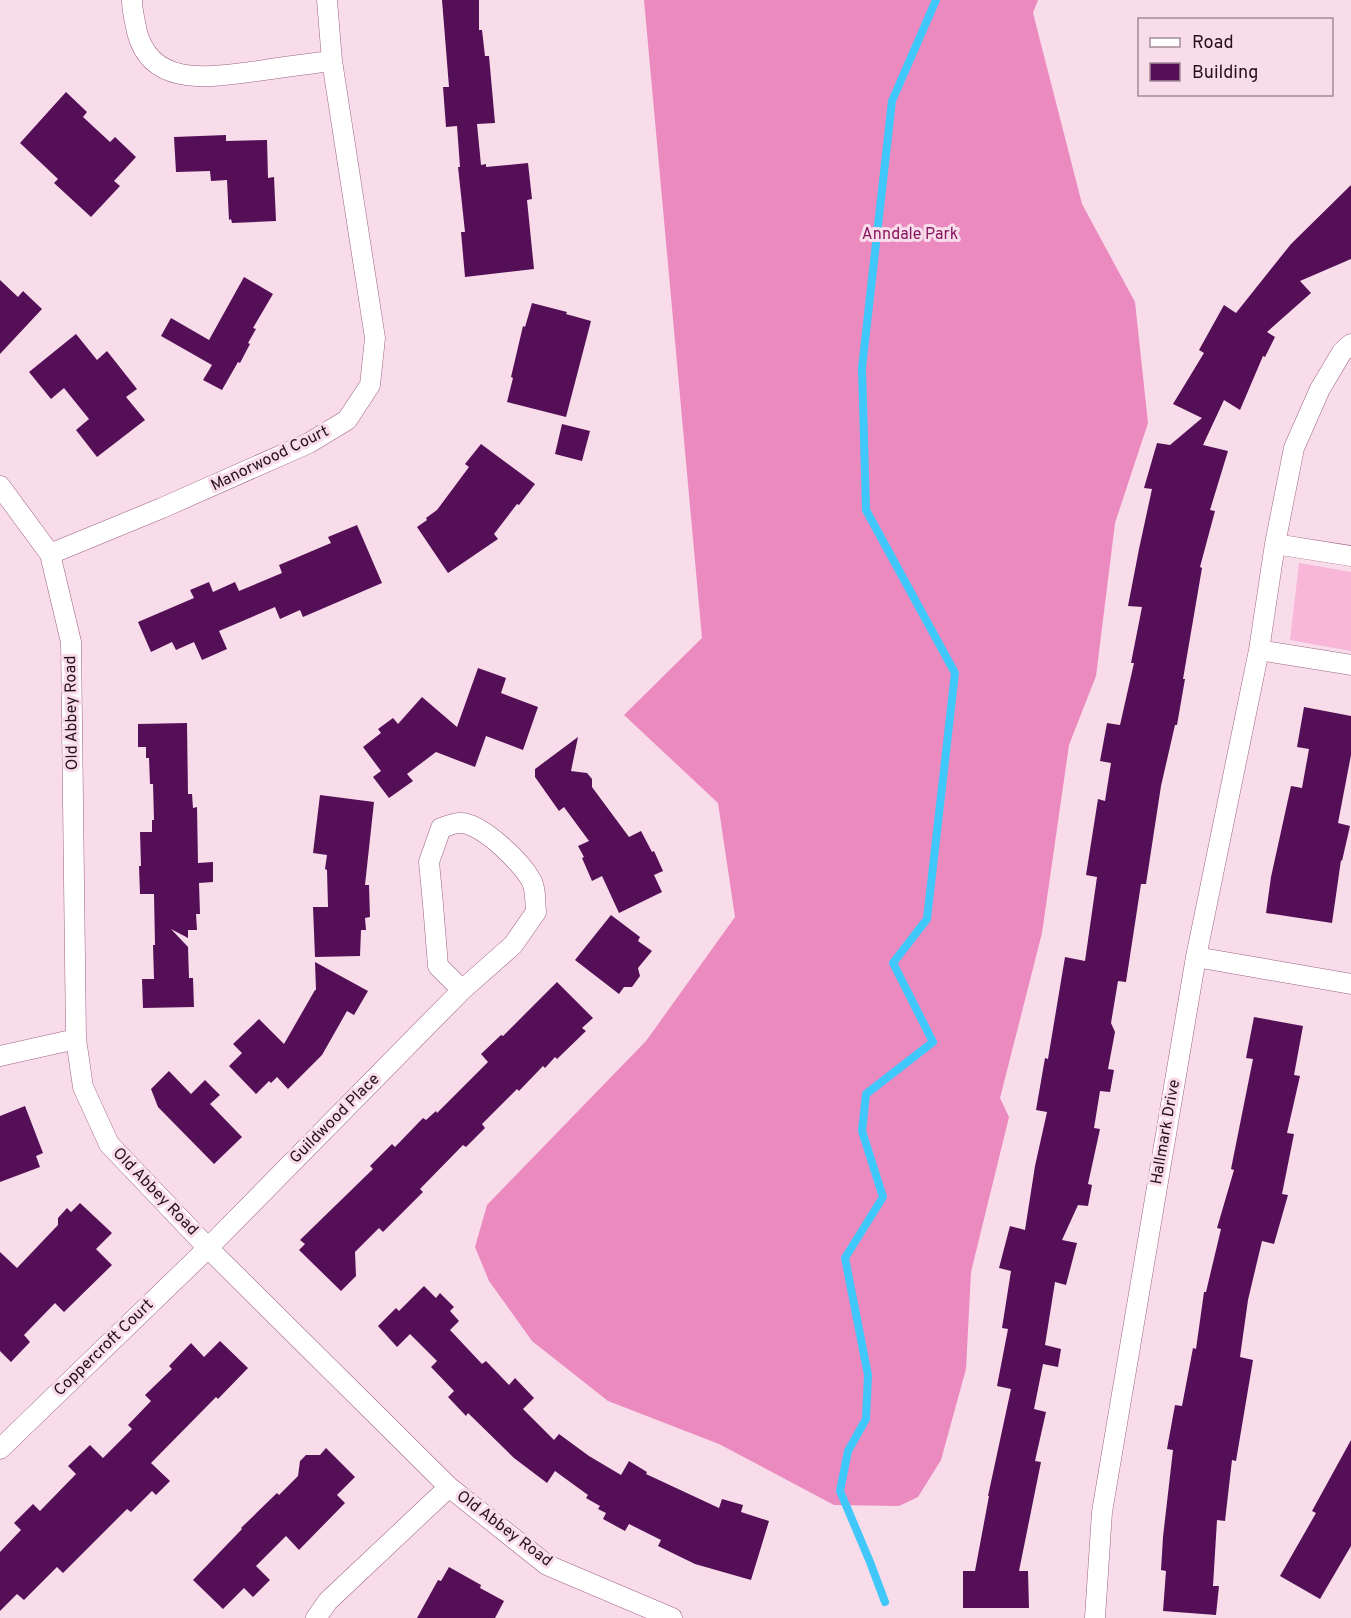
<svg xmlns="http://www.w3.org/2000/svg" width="1351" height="1618" viewBox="0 0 1351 1618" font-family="Overpass,sans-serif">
<rect width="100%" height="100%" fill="#f8dcea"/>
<path fill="#f8b6d9" d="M1299,563L1351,572V651L1290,640Z"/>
<path fill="#eb8abf" d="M644,0H1038L1033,13L1082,204L1135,302L1148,423L1115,523L1096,676L1069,745L1042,933L1000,1098L1009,1117L971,1272L966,1369L941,1460L918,1497L899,1506L834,1505L719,1444L608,1401L532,1341L489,1281L475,1247L487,1205L646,1041L735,917L718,803L624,715L702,638Z"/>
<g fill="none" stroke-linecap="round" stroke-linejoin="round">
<path stroke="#3fc8f9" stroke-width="8" d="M885,1602L870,1562L840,1491L848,1451L866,1419L868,1375L845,1258L883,1197L862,1131L866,1094L933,1042L893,963L927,919L955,673L866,510L862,368L892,101L936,0"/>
</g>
<path fill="#550f57" d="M442,0H479V30H482L485,56H489L495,123L477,124L481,165L486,164V167L528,163L532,199L527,200L534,269L465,277L461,232H465L458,167H460L457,126L446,127L443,87H449Z
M66,92L87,112L83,117L110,142L115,137L136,157L114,181L120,186L91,217L54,183L58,179L20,143Z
M226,135V141L267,140L268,178L274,177L276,221L232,223L231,219L229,220L227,180L211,181L210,171L176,172L174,137Z
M1351,185V259L1300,281L1311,293L1267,332L1275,337L1265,357L1263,356L1240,410L1224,400L1203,445L1228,451L1210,510L1215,511L1200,567L1202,568L1183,679H1185L1177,725H1175L1161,786L1146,884H1141L1126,982L1118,981L1111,1023L1115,1032L1108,1069L1114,1070L1110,1092L1100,1091L1094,1128L1100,1129L1088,1184L1092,1185L1088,1206L1078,1205L1062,1240L1077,1243L1066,1285L1055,1282L1045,1345L1061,1349L1058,1367L1043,1364L1034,1409L1046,1412L1035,1461L1041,1462L1019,1571H1028L1029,1608H963V1571H975L989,1496H988L1011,1389L997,1386L1008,1329L1002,1328L1011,1271L999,1268L1010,1226L1025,1230L1035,1166L1047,1112L1036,1110L1045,1058L1048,1059L1065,957L1085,961L1097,877L1086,875L1098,799L1105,801L1111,763L1100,761L1107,723L1120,725L1134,663H1131L1142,607L1128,606L1139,549L1152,489L1144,488L1157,443L1170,445L1202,418L1173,404L1204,353L1199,350L1224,305L1236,313L1291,244Z
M244,277L273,294L253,328L256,329L248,343L250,344L240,363L238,362L222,390L203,380L212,365L161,336L171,318L209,340Z
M0,280L18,297L23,291L42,309L0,354Z
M532,303L567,312L566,314L591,321L566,417L507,402L513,378L511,377L523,326L525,327Z
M76,334L97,360L107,351L137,389L126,397L145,420L97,457L76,430L89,419L64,388L51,399L29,372Z
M562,424L590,431L582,461L555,454Z
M481,444L535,484L519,505L517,504L494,534L498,539L448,573L417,527L427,520L426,518L437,510L469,467L465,464Z
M357,525L382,583L303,617L300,610L280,619L275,607L219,631L227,649L202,660L194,642L176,650L172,642L151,652L138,622L194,598L190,590L209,582L213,592L235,582L239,591L282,573L279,565L331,543L328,537Z
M478,668L506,678L501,693L538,707L523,750L486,736L475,767L436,752L407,774L413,781L389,798L373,777L381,771L363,747L381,733L378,729L393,718L398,724L422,697L457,727Z
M1304,707L1351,716V755L1338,823L1350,826L1342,861L1341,860L1332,923L1266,913L1271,877L1291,786L1302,788L1309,749L1297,747Z
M187,723L188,794H192L193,808L197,807L198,863L213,862V882L199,883L200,914H196L197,930H188V938L171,929L188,947L189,978H193L194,1007L143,1008L142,979H154L153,945H155L154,894H140L139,866H141L140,832H152V820H154L153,784H150L149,758H146V747H138V724Z
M578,737L571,771L587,773L592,779V787L629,837L641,831L652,852L654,851L663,871L654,875L662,892L619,913L602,876L592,881L582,858L584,857L578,846L589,841L564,807L559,811L535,777V769Z
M320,795L374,802L365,885H369L370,917L365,918L366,930H361L360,956L315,957L313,907H328L327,870L325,869L327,855L313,853Z
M611,915L640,937L638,941L652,951L638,968L640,976L632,987H624L619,994L575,960Z
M315,962L368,991L354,1015L347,1011L322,1055L288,1089L277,1077L271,1083L269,1081L256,1094L229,1066L242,1053L233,1044L259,1019L284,1044L315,990H316Z
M557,982L593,1018L582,1028L586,1031L557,1059L555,1057L545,1068L543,1066L519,1091L517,1089L482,1124L485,1128L466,1147L463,1145L420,1189L423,1192L383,1232L379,1228L355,1252L356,1276L341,1291L299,1250L305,1244L300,1240L373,1169L370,1166L392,1144L395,1147L423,1118L426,1120L436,1111L437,1113L488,1062L481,1054L501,1035L503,1036Z
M1254,1017L1303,1026L1294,1075L1300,1076L1287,1133L1294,1134L1282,1194L1288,1195L1274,1244L1262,1241L1248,1300L1240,1357L1253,1360L1236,1461L1232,1460L1225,1521L1217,1520L1213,1586H1219L1216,1615L1163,1611L1166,1571L1161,1570L1163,1537L1173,1450L1167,1449L1175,1405L1182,1406L1193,1348L1196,1349L1204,1292H1206L1221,1229L1217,1228L1234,1170L1231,1169L1253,1059L1246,1058Z
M169,1071L191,1094L205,1080L220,1095L210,1104L242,1137L214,1164L158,1107L151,1089Z
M25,1106L43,1153L36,1156L40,1167L0,1182V1116Z
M80,1203L112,1233L96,1249L112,1265L64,1312L55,1303L24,1335L30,1342L11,1362L0,1351V1252L17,1268L58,1225V1218L67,1208L71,1212Z
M424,1286L436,1298L440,1293L454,1307L450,1311L459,1321L450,1330L482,1364L486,1361L509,1385L515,1378L534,1398L523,1409L554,1440L559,1434L589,1456L621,1475L629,1461L647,1472L646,1474L719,1508L722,1499L743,1505L741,1512L769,1521L751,1580L695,1564L658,1546L661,1540L629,1524L625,1531L603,1519L606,1513L598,1509L600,1506L586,1498L588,1495L555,1471L547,1483L514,1458L468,1413L466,1416L448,1397L454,1391L431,1367L437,1361L410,1334L397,1347L378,1326L396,1308L399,1311Z
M220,1341L248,1368L218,1399L216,1397L151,1463L170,1481L156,1495L152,1491L131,1512L127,1509L63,1573L57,1567L24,1600L17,1594L0,1611V1552L21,1530L14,1523L33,1504L40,1511L76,1474L68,1466L90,1445L103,1458L132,1429L128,1425L151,1401L145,1395L172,1369L169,1366L191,1343L204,1357Z
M1351,1440V1546L1320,1599L1280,1576L1316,1513L1312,1511Z
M326,1448L355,1477L337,1495L345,1503L299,1550L286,1536L256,1566L270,1580L253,1597L244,1588L223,1609L193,1580L242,1529L241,1528L277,1493L279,1495L298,1476L300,1461L306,1455H320Z
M449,1567L481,1585L480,1588L504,1601L495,1618H417L438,1580L441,1581Z"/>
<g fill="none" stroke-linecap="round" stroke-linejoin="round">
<defs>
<path id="minor" d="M132,0C132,11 135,21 137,32C152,90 214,76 258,71C283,67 307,64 332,61
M0,486L50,554L71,642L76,1039L83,1087L109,1144L208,1248L449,1487L547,1565L672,1618
M1275,544L1351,556
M50,554L162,508L309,443L347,420L370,385L375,338L332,61L327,0
M1259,650L1351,665
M1196,957L1351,984
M0,1056L76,1039
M0,1449L208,1248L462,990L438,966L433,904L429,862L441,828C446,827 453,823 459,823C480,821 521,862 531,880C536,888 535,902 536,912L513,945L462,990
M316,1618L328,1601L449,1487
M1095,1618L1102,1512L1196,957L1259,650L1275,544L1294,448L1320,389L1342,352L1351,344"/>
</defs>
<use href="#minor" stroke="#9f6283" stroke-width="21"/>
<use href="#minor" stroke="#fff" stroke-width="20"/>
</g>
<g text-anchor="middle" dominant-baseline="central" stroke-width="6" stroke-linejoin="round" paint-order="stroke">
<g font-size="16" fill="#881661" stroke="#f8dcea">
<text x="910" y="235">Anndale Park</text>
</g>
<g font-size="16" fill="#27101d" stroke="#f8dcea">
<text transform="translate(270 459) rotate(-26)">Manorwood Court</text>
<text transform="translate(72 713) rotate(-91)">Old Abbey Road</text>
<text transform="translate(335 1119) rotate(-45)">Guildwood Place</text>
<text transform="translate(1166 1132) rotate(-80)">Hallmark Drive</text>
<text transform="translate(155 1192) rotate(46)">Old Abbey Road</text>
<text transform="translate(104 1348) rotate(-44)">Coppercroft Court</text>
<text transform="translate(504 1529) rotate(37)">Old Abbey Road</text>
</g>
</g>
<rect x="1138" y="18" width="195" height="78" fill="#f8dcea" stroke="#a48a98" stroke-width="1.5"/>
<rect x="1150" y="38" width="30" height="9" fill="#ffffff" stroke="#a48a98" stroke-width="1.5"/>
<text x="1192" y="48" font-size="18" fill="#27101d">Road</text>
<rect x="1150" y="63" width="30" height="18" fill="#550f57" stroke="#a48a98" stroke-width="1.5"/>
<text x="1192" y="78" font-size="18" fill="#27101d">Building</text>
</svg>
